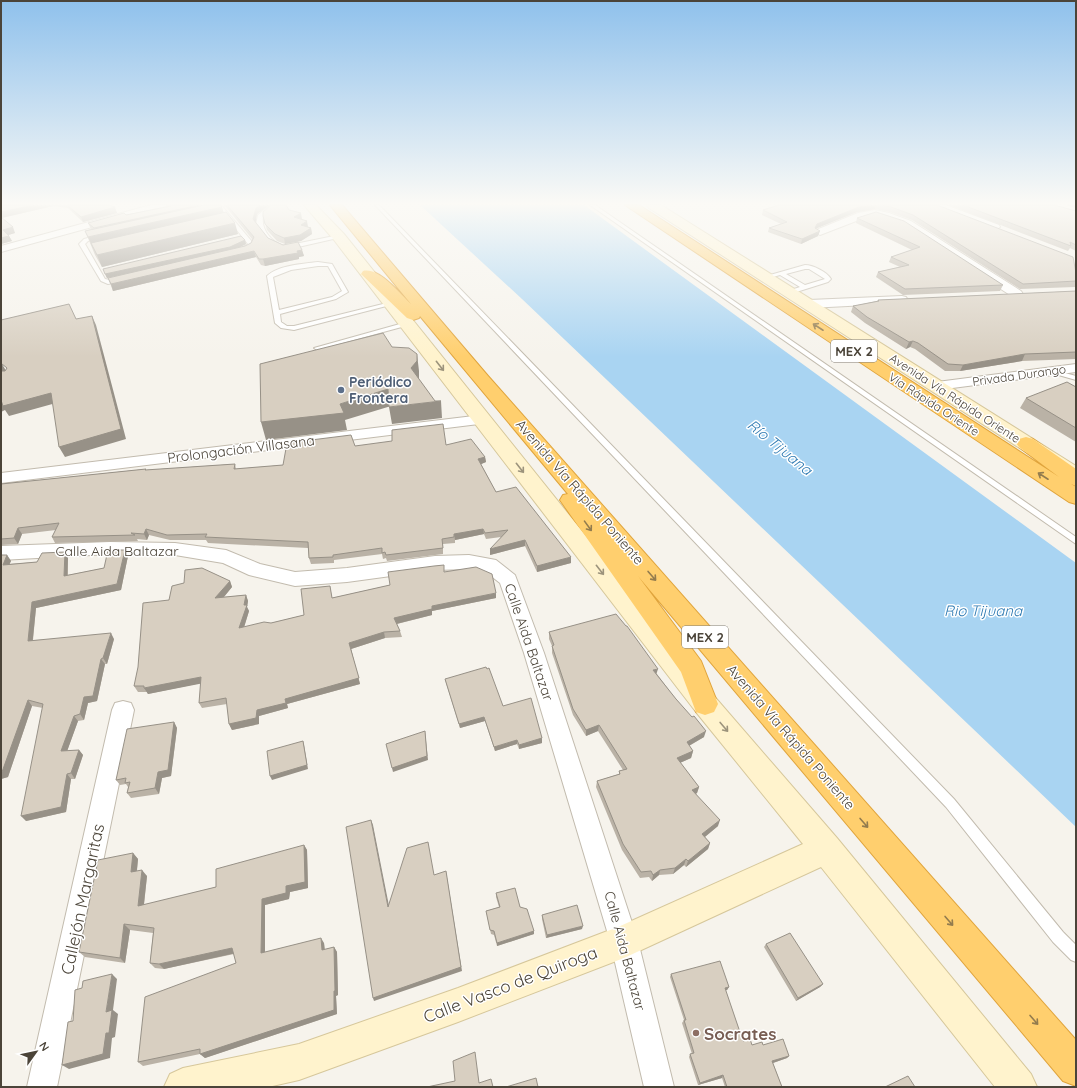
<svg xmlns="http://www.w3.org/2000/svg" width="1077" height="1088" viewBox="0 0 1077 1088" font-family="Quicksand,sans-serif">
<rect width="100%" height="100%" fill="#f6f3ec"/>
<path fill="#a9d4f2" d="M420,205H584L1076,563V827L522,299Z"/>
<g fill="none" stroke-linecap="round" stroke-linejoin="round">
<defs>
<path id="lane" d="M217,205H221L253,243L254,244L251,248L240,251V249L248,244Z
M271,205H277L263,217C261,230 272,243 285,246L339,235L342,237L285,250L270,243L256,224L258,215Z
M375,205H379L954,799L1063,932L1076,945V962L1071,960L1053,942L946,807Z
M590,205H595L1076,537V544Z
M652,205H658L654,207Z
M100,235L102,236V238L88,241L85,244L105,279C111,281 117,278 123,279V281L108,284L101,281L79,244L84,239Z
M318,262L332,264L348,292L336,299L280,314L281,322L287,326H294L391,302L394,304L294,330L281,328L275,323L267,276C279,265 302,264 318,262ZM318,266H328L342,291L332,297L279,310L273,277L291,270Z
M805,265C813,265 827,272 831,279L828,282L790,294L787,292L788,291L800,287L780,275L766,279L763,277ZM805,269H809L825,279L805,285L786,274Z
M407,322L409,323V325L317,350L314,348Z
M1050,369L1076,376V380L1048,372V370Z"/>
<path id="street" d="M151,205H166L165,207L1,252V246Z
M933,205H946L999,225L1000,227L995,230L991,229L934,207Z
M875,210L889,213L911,221L1021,291L1023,294L1021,297H1013L903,225L882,218L875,216L864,218L820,235L815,232L816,230L858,213Z
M902,296L906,297L908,300L906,303L809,308L805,307L803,304L805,301L809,300Z
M1076,364V372L937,390L932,389L930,386L932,383L937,382Z
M482,415L487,417L490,420L487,423L1,483V473Z
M110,542L175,543L226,550L260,564L295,572L347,568L435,556L469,555L496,560L515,575L544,653L638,941L674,1087H644L610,941L524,653L500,583L491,576L484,571L469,569L435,570L347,582L295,586L249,575L223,563L175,555L110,554L1,560V546Z
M123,701L131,703L134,710L57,1087H27L112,710L115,703Z"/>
<path id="secondary" d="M304,205H316L344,234L714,696L837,838L1031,1074L1037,1087H995L821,867L624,958L458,1022L299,1080L268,1087H164L170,1074L183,1068L299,1044L458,988L618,927L803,844L696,712L334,240Z
M647,205H661L1076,466V481L1069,480L649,208Z"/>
<path id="highway" d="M330,205H342L488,376L1076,1040V1086L1063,1081L638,576L701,661L718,704L714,712L705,715L696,712L681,672L560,500L563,495L568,494L420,316L419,318L413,320L407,318L361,274L363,271C379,267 400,294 411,304Z
M625,205H639L1059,477L1019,447L1016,443L1019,439L1026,437L1033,439L1076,469V486L1071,484L1076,487V504L1069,502Z"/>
</defs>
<use href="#lane" stroke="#c2bbae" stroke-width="2"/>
<use href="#street" stroke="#c2bbae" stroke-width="2"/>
<use href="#secondary" stroke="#d6c79b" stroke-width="2"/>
<use href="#highway" stroke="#e0a43c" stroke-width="2"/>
<use href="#lane" fill="#fff" fill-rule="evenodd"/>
<use href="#street" fill="#fff" fill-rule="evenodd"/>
<use href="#secondary" fill="#fff3cd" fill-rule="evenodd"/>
<use href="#highway" fill="#ffcf6e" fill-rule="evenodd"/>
</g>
<path fill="#bab2a6" d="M1,205H109L117,213L83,222L68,208L53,206L2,218L15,233L8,235L9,236L12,241L1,244Z
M166,205H220L224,213L238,234L102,267L95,255L85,231L91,229L88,223L167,206Z
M223,205H270L257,214L255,222L268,238L283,245L302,250L304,256L299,257V259L265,266L261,265L256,257L113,291L108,278L144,270L107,278L103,269L245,240L246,244L239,248L245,246L251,243L252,239L226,207Z
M779,205H937L1076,273V285L1075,287L1020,289L912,220L890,212L875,209L857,212L816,228L818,236L801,244L768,232L769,228L781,224L762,215L763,210Z
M949,205H1054L1076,211V251L1070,248L1068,251Z
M1066,205H1076V208Z
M289,210L302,219L308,227L311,228L312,234L301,241L285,244L277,241L267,230L263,216Z
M857,218L1003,285L1000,291L903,295L876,277L878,272L900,267L889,262L891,257L912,250L856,223Z
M1076,291V359L1022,361L960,371H945L915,349L910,347L906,349L865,323L851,312L853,306L877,301L878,300Z
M1076,387V442L1020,408L1026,398Z
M446,445L485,457L486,462L481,464L496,492L571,563L537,572L525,546L490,555L501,537L486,539L484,534L455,540V543L443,544V554L387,561L386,558L383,559L382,554L334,560V563L311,564L309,558L308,548L208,543L206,540H170L149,535L147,540L137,539L138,541L55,543L52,537L56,530L22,534L18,544L1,545V484L146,469V470L235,464L236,469L283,465L355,446Z
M65,552L68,558V575L104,568L128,556L121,590L36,608L33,640L114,639L107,664H105L97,701L88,703L84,720L78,721L67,751L79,750L83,755L75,779H71L66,812L26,821L43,708L32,706L8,777L1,779V555H7L11,561L9,564L37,562Z
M444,572L496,598L432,611V615L397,624L400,631L402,637L385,638L351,649L360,684L287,704L288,708L259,716V724L232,730L229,724L227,704L202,708L199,703L201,683L148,694L147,692H138L134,686L169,600L230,581L232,587L224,597L246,595L248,601L247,607L249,611L244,627L271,623L304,615L330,586L332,598L390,585Z
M549,632L657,674L704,737L689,746L693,751L691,758L680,763L699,787L697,793L696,794L718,826L705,837L710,843L708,849L686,867L684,865L673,874L659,875L652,881L649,877L640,878L622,850L596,787L597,781L619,774V771L623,770L598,731L586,736L573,715L552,653V646L549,639Z
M445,679L503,706L542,738V743L519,749L517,744L495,751L485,721L460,728L446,683Z
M174,722L177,728L171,776L162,778L159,794L131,798L127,793L128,787L126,784L120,785L116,780Z
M304,845L307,850L308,888L290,892L289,899L265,905V952L324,943L325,950L334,947L337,952L338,995L336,996L337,1014L205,1058L200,1054L143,1066L138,1062L236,963L234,954L164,969L155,968L150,963L153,933L130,930L125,963L85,957L79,952L133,853L138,859L137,871L147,876L144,905L216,887Z
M496,893L520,907L534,931V934L497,946L494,935L491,934L486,911L499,907L496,897Z
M542,915L582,929L546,938L542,919Z
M766,944L823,984L820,987L796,1001L764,947Z
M671,974L729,987L727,990H725L743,1041L752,1045H763L789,1056L787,1058L773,1063L782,1087H725L722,1078L698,1085L689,1057L690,1054H692L682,1023L684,1020L670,977Z"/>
<path fill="#979187" d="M34,205H52L53,206L1,218V212Z
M199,205H216L94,228Z
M260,205H270L257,214L255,225L253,219L256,208Z
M872,205H876L875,209L857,212L815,229V228L817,224L859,207Z
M115,207L117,213L83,222L81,217Z
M222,207L225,218L93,248L88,237Z
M301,213L302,219L294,217Z
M307,221L308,227L301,225Z
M235,223L238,234L102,267L97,255Z
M13,227L15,233L5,236L3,230Z
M311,228L312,234L301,241L285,244L284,238Z
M820,231L818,236L801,244L802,239Z
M9,236L12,241L1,244V238Z
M245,240L246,244L232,251L107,278L105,274Z
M302,250L304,256L299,257V259L265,266L263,259Z
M254,251L256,257L113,291L111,284Z
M92,316L96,325L126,439L65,457L59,447Z
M913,341L910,347L906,349L909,342Z
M417,354L419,371V378L413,384L411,368Z
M1025,354L1022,361L960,371L963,365Z
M1,364H2L8,374L1,375Z
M388,389L391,406L345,420L347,430L266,440L261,422L340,404Z
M51,393L56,403L9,416L5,410L1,412V400Z
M441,401L442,418L392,424L389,407Z
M485,457L486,462L479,465L478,459Z
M18,528L22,534L18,544L14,538Z
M146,529L149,535L147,540L144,534Z
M483,529L484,534L455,540L454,534Z
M525,540V546L490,555V549Z
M125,550L128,556L121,590L36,608L32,647L28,641L32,602L117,584Z
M65,552L68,558L67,582L64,576Z
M7,555L11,561L7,570L3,565Z
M571,557V563L537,572V566Z
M230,581L232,587L218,604L215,598Z
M496,593V598L432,611V615L396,624L394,618L432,606Z
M246,595L248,601L247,607L249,611L242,634L239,628L244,605Z
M384,632L385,638L351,649L360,684L287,704L288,708L259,716V724L232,730L229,724L257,710L285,699L349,643Z
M111,633L114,639L107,664L103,658Z
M101,659L105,664L97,701L88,703L84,720L80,714L84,697Z
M658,669L656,675L653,670Z
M201,677L204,683L148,694L144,688Z
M28,700L32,706L8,777L1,779V772Z
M74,716L78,721L65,757L61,751Z
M484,717L485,721L460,728L459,724Z
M174,722L177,728L171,776L162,778L159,794L155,788L158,772Z
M599,725L598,731L586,736V730Z
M425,731L428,760L393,772L392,768Z
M706,731L704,737L685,748L687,742Z
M542,738V743L519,749V745Z
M517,740V744L495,751L494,747Z
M303,741L304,745L308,769L272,780L270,776Z
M79,750L83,755L75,779L71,773Z
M693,751L691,758L675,765L677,758Z
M67,774L71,779L66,812L26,821L21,816Z
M699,787L697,793L691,796L692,790Z
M371,820L373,825L390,911L388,907Z
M720,820L718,826L701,840L702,834Z
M710,843L708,849L686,867L688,861Z
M304,845L307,850L308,888L290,892L289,899L265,905V958L261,953L262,899L286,886Z
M133,853L138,859L136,878L131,872Z
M686,859L684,865L673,874L675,868Z
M142,870L147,876L143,912L138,906Z
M660,870L659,875L652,881L653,875Z
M446,871L462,971L374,1001L373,998Z
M124,924L130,930L125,963L120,958Z
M583,926L582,929L546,938L547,935Z
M534,931V934L497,946V943Z
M321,938L324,943L325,955L322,950Z
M334,947L337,952L338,995L336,996L337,1014L205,1058L200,1054Z
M232,948L236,953L164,969L159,964Z
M112,974L117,979L113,1010L118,1014L115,1037L112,1038L110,1058L69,1069L62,1065L106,1012Z
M823,984L820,987L796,1001L798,998Z
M729,987L727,990L723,991L725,988Z
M789,1056L787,1058L770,1064L772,1061Z
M723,1075L722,1078L698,1085L700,1083Z"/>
<path fill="#d8cfc1" stroke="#979187" d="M1,205H34L1,212Z
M67,205H109L115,207L81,217Z
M170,205H199L94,228L88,223L124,213L126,215L171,206Z
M204,205H220L222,207L88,237L85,231Z
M227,205H260L256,208L253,219L268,238L283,245L298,242L302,250L297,251L298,253L263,259H259L254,251L111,284L108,278L245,246L251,243L254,237Z
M271,205H286L289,210L301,213L294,217L307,221L301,225L311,228L300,235L284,238L275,234L265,224L263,216V212Z
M779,205H872L859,207L817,224L815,228L820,231L802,239L769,228L787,222L763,210Z
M880,205H937L1073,257L1076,273V281L1023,284L913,215L891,207Z
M963,205H1054L1076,211V245L1070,242L1071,246Z
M226,212L235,223L97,255L91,243Z
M876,212L904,221L1003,285L905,289L878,272L909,265L891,257L920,247L857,218Z
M1,217L13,227L3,230L9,236L1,238Z
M241,236L245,240L230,247L105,274L103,269Z
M1076,291V352L1025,354L963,365L948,364L918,343L913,341L909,342L867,317L853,306L879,301L878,300Z
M69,304L76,319L92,316L121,429L59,447L51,393L3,406L1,400V371H5L7,368L2,364H1V320Z
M383,333L392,347L409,348L417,354V361L411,368L435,401H441L389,407L388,389L340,404L344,413L261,422L260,364Z
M1067,382L1076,387V428L1026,398Z
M443,424L446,445L471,439L485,457L478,459L496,492L516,487L571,557L537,566L525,540L490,549L508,530L485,533L483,529L454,534V537L442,539L443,548L386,555L385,552L382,553V548L333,555V557L309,558L308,542L205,537L207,534L167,535L146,529L144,534L131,533L135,535L52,537L59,523L18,528L14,538L1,539V484L146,469L145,470L235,464L234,469L283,465L287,443L351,435L355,446L392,441V430Z
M108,550H125L117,584L32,602L28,641L111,633L103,658L101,659L93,696L84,697L80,714L74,716L61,751L79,750L71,773L67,774L61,807L21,816L43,704L28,700L2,772H1V555H7L3,565L37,562L42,553L65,552L64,576L104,568Z
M444,565V572L476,567L492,574L496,593L432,606V609L394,618L400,631L384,632L349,643L359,678L285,699L286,703L257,710L256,718L229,724L226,698L199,703L201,677L144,688V686H134L138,667L143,603L169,600L172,586L184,583L185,570L202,568L230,581L215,598L246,595L244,605H247L239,628L264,622L271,623L304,615L301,589L330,586L332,598L390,585L388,572L434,566Z
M616,614L626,626H627L658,669L653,670L676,699L692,717L694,716L706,731L687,742L693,751L677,758L699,787L692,790L720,820L702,834L710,843L688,861L686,859L675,868L660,870L653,875L651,871L641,872L623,844L597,781L620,774L619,771L627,769L599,725L586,730L573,709L552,646L554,645L549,632Z
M486,667L487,669L489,668L503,706L531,698L542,738L519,745L517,740L494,747L484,717L459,724L445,679Z
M174,722L168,770L158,772L155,788L127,793L130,782L125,783L126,778L116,780L127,729Z
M425,731L427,756L392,768L386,744Z
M303,741L307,765L270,776L267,751Z
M371,820L388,907L407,848L428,842L434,875L446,871L461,967L373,998L346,827Z
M304,845L305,882L286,886V893L262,899L261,953L321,938L322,950L334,947L335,991H334V1010L200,1054V1049L138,1062L145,997L236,963L232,948L159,964L150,963L154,928L124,924L120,958L79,952L98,860L133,853L131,872L142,870L138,906L216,887V869Z
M515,888L520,907L527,909L534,931L497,943L494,931L490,930L486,911L500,907L496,893Z
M577,905L583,926L547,935L542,915Z
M790,933L823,984L798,998L766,944Z
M720,961L729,987L725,988L743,1041L750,1039L752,1045L762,1042L763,1045L783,1039L789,1056L772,1061L782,1087H727L723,1075L700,1083L690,1054L694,1053L684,1020H686L671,974Z
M112,974L106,1012L112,1010L109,1033H106L103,1054L62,1065L68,1022L73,1021L75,990L82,988L83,981Z
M475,1052L479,1083L491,1079L493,1087H427L455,1081L453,1061Z
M908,1076L915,1087H885Z
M536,1078L538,1087H506Z"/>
<defs><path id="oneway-shaft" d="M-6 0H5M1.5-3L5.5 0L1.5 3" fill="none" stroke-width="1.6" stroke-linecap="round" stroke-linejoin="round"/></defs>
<g stroke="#937c4e">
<use href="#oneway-shaft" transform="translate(818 327) rotate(-147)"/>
<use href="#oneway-shaft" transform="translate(1043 476) rotate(-147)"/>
<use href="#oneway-shaft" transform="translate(588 526) rotate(54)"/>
<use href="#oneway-shaft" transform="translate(652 576) rotate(49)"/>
<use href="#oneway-shaft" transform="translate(864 823) rotate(49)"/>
<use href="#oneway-shaft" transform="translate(949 921) rotate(49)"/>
<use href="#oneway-shaft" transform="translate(1034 1020) rotate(49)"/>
</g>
<g stroke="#9c937c">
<use href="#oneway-shaft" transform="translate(440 366) rotate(52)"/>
<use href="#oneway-shaft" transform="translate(520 468) rotate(52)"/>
<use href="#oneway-shaft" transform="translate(600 570) rotate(52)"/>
<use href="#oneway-shaft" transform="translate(724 727) rotate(50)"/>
</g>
<linearGradient id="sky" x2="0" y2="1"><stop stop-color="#8fc1ec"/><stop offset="0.57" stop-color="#fbfaf6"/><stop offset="1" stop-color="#fbfaf6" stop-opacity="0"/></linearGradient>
<rect width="1077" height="357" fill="url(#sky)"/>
<circle fill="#5c6f8a" stroke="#fff" stroke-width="1.5" cx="341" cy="390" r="4"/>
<circle fill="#8d6e63" stroke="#fff" stroke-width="1.5" cx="696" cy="1033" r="4"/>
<g text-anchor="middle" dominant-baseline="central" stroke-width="3" stroke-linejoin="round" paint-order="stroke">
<g font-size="12" fill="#4b4439" stroke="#fff">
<text transform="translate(1019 375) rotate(-8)">Privada Durango</text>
<text transform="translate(955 398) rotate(33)">Avenida Vía Rápida Oriente</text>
<text transform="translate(934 404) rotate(33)">Vía Rápida Oriente</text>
</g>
<g fill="#fff" stroke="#817c74" stroke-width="1">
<rect x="831" y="340" width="46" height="22" rx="3"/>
<rect x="682" y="626" width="46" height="22" rx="3"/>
</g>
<g font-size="13" font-weight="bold" fill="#4b4439">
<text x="854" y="351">MEX 2</text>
<text x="705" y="637">MEX 2</text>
</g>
<g font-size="14" font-weight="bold" fill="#4e5e75" stroke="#fff" text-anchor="start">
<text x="349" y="382">Periódico<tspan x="349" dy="16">Frontera</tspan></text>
</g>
<g font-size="14" fill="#4b4439" stroke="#fff">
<text transform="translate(241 449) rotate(-7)">Prolongación Villasana</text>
<text transform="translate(580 492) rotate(49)">Avenida Vía Rápida Poniente</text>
<text x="117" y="551">Calle Aida Baltazar</text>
<text transform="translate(529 642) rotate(71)">Calle Aida Baltazar</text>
<text transform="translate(791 737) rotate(49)">Avenida Vía Rápida Poniente</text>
<text transform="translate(625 951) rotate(75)">Calle Aida Baltazar</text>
</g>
<g font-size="15" font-style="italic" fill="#2e7ab2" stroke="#fff">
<text transform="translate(780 447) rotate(39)">Río Tijuana</text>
<text x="983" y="610">Rio Tijuana</text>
</g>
<g font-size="17" fill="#4b4439" stroke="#fff">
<text transform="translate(82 899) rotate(-78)">Callejón Margaritas</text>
<text transform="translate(510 984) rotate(-21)">Calle Vasco de Quiroga</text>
</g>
<g font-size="17" font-weight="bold" fill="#785e54" stroke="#fff" text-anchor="start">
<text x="704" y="1033">Socrates</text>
</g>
</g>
<rect width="1077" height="1088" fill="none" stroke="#4b4439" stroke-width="4"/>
<g transform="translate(36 1052) rotate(57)" stroke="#ffffff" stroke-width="3" paint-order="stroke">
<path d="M0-3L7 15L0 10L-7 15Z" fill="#4b4439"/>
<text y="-6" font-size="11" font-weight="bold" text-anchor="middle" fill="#4b4439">N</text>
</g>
</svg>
